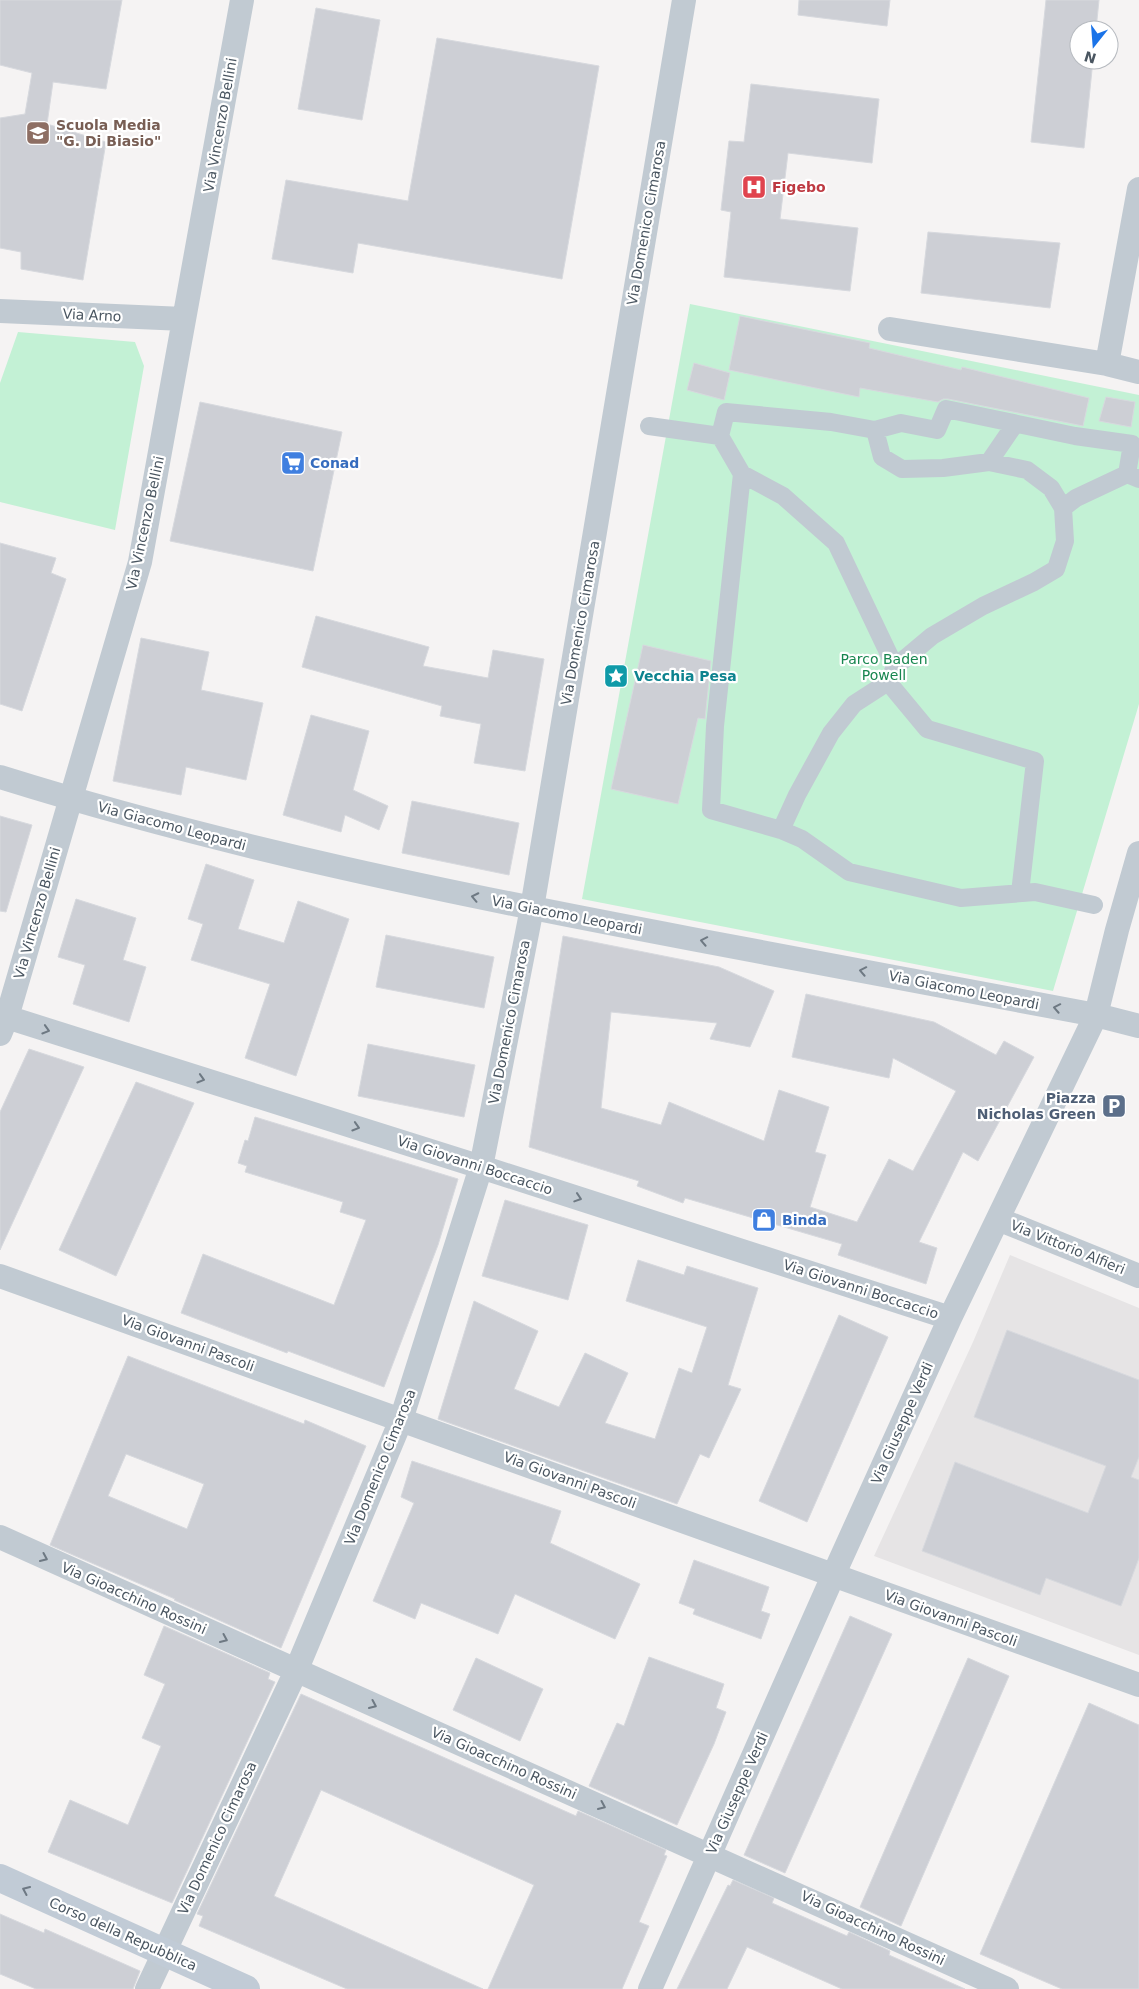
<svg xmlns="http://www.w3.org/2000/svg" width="1139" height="1989" viewBox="0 0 1139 1989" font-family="'DejaVu Sans',sans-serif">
<rect width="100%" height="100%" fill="#f5f3f3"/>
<path fill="#e6e4e5" d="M1010,1255L1139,1308V1655L874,1556L973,1342Z"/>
<path fill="#c3f1d5" d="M690,304L1139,395V704L1053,991L582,899Z
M18,332L135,342L144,366L115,530L0,502V383Z"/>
<path fill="#cdcfd5" stroke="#d7d9de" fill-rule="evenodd" d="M0,0H122L106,89L53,82L47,124L106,142L83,280L21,269V252L0,248V118L25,114L32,73L0,65Z
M799,0H890L887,26L798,15Z
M1046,0H1099L1096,30H1079V60H1093L1084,148L1031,142Z
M316,8L380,20L362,120L298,109Z
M437,38L599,66L562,279L358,243L353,273L272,259L286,180L408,201Z
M751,84L879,99L872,163L788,153L780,219L858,228L850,291L724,277L731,212L721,210L729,141L744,142Z
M928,232L1060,243L1050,308L921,293Z
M740,316L870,343L869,348L961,370L962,367L1089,398L1083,426L948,399H943L938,402L860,388L859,397L729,370Z
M694,363L730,373L724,400L687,390Z
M1106,397L1135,402L1131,427L1099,421Z
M200,402L342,432L313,571L170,541Z
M0,543L56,558L51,573L66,579L22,711L0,704Z
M316,616L429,647L423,666L488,678L493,650L544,659L525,771L474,763L481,724L440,716L442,706L302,667Z
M141,638L209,652L201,690L263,703L246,780L186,767L181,795L113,781Z
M643,645L711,661L705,719L698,718L678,804L611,789Z
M311,715L369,731L353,790L388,806L379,830L345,815L341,832L283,815Z
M412,801L519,823L509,875L402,853Z
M0,816L32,825L6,912L0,911Z
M206,864L254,880L238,929L284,943L298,901L349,919L296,1076L245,1058L270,984L191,960L203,924L188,919Z
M76,899L136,918L123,960L146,967L129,1022L73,1004L85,965L58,957Z
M386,935L494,957L484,1008L376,987Z
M563,936L719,967L774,991L750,1047L710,1039L717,1023L611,1012L601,1108L661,1125L669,1102L764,1141L779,1090L829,1107L815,1152L826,1155L810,1207L857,1222L889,1159L913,1171L956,1091L893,1058L889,1078L792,1057L806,994L934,1022L996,1055L1004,1041L1034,1057L978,1161L963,1152L919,1242L937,1248L926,1284L838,1255L842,1244L685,1198L683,1203L637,1186L639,1181L529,1147Z
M368,1044L475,1065L464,1117L358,1096Z
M29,1049L84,1067L0,1250V1112Z
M136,1082L194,1103L116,1276L59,1250Z
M255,1117L458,1179L438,1245L384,1387L288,1351L287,1353L181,1313L203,1254L334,1305L366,1220L340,1212L343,1202L245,1172L247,1166L238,1163L245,1140L248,1141Z
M505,1200L588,1225L568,1300L482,1276Z
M638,1260L684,1275L687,1266L758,1288L728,1385L741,1389L709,1458L700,1454L677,1504L438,1419L474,1301L538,1331L514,1389L559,1407L585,1353L628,1373L605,1423L655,1439L679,1368L692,1373L707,1327L626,1301Z
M839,1315L888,1337L807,1522L759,1501Z
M1007,1330L1139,1380V1457L1131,1477L1139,1480V1558L1121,1606L1046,1578L1040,1595L922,1551L955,1462L1088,1513L1106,1466L974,1417Z
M128,1356L304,1424L305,1420L366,1446L281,1648L174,1600L175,1599L50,1545ZM126,1454L204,1484L187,1529L108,1496Z
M412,1461L561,1511L550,1543L640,1584L615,1639L515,1594L498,1634L421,1603L415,1619L373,1601L414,1503L401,1497Z
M694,1560L769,1587L761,1611L770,1614L761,1639L693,1614L695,1609L679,1603Z
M850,1616L892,1634L785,1873L744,1855Z
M164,1626L270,1673L268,1679L275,1682L172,1903L48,1852L70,1800L128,1825L161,1746L142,1738L165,1684L144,1675Z
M649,1657L724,1684L716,1708L726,1712L714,1744L677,1825L589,1786L617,1723L624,1726Z
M476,1658L543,1689L520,1741L453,1710Z
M968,1658L1009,1676L901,1926L860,1907Z
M301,1694L576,1816L578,1811L666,1850L664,1855L667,1856L639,1922L649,1926L622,1989H488L534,1885L321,1790L274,1896L483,1989H347L199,1926L203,1916L197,1914Z
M1089,1703L1139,1725V1989H1062L980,1954Z
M733,1880L774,1898L772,1903L847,1936L849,1932L890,1951L889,1955L965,1989H842L747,1947L727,1989H677L728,1885L730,1886Z
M0,1914L44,1933L45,1929L140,1971L133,1989H36L0,1974Z"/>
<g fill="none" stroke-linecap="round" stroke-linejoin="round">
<path stroke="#c1cad2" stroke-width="18" d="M649,426L720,436L742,474L783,496L836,543L895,667
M875,430L901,423L937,430L946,409L1075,436L1132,444L1127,474
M720,436L726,412L831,422L875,430L882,457L902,469L943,468L989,462L1027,470L1051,488L1063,508
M989,462L1015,424
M742,474L715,726L711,810L781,830
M888,682L927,729L1035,761L1020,893
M1094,905L1035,892L961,898L849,872L802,839L781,830L797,795L831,733L854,704L888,682L895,667L932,636L983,606L1034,582L1056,569L1065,541L1063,508L1076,498L1127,474L1139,479"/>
<path stroke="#c1cad2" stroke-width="24" d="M0,311L184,319
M890,329L1107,364L1139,372
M1107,364L1139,189
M0,777C227,848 459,895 692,939C827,964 961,990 1096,1015L1139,1026
M0,1015L481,1167L950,1318
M0,1034L7,1017L140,562L242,0
M998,1219L1139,1276
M0,1276L1139,1685
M0,1537C335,1689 672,1836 1007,1989
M147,1989L296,1671L401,1420L481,1167L532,908L684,0
M650,1989L833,1576L950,1318L1096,1015L1117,930L1139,853"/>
<path stroke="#c1cbd6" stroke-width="28" d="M0,1878L246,1989"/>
</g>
<defs><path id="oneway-chevron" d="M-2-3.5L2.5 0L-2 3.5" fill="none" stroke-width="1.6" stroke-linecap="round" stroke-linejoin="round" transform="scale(1.25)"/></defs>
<g stroke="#6e7983">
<use href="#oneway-chevron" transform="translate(475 897) rotate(-168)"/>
<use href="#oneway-chevron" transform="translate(704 941) rotate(-169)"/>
<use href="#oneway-chevron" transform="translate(863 971) rotate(-169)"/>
<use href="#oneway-chevron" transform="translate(1057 1008) rotate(-169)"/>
<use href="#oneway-chevron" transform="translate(46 1030) rotate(17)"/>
<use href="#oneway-chevron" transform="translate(201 1079) rotate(17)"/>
<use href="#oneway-chevron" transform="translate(356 1127) rotate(17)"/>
<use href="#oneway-chevron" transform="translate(578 1198) rotate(18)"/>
<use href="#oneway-chevron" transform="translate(44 1558) rotate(24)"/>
<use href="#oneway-chevron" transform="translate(224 1639) rotate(24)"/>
<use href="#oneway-chevron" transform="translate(373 1705) rotate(24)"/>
<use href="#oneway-chevron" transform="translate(602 1806) rotate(24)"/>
</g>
<use stroke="#6e7984" href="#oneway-chevron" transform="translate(26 1890) rotate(-156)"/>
<defs>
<symbol id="school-square" viewBox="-11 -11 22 22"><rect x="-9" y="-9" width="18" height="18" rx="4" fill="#8d6e63" stroke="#fff"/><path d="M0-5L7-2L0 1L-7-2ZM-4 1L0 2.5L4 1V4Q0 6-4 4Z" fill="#fff"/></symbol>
<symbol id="hospital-square" viewBox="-11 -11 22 22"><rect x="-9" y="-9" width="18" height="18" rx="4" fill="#e0444e" stroke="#fff"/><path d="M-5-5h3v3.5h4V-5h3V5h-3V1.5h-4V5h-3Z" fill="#fff"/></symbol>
<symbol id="supermarket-square" viewBox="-11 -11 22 22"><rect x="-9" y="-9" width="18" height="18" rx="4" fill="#3f7fe0" stroke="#fff"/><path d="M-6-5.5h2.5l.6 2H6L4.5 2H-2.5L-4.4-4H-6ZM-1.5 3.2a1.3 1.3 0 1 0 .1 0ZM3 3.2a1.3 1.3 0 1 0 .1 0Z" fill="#fff"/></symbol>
<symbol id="sight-square" viewBox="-11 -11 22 22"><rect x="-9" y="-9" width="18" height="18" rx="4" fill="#0f9aa8" stroke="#fff"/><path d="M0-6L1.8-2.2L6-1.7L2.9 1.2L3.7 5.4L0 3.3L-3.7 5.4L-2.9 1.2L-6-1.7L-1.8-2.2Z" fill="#fff"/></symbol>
<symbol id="parking-square" viewBox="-11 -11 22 22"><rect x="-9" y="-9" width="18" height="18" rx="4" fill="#5c6f8a" stroke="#fff"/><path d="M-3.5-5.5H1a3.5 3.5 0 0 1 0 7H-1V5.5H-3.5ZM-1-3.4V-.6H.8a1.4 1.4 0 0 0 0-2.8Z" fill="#fff"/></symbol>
<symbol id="shop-square" viewBox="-11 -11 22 22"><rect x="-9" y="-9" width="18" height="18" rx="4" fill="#3f7fe0" stroke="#fff"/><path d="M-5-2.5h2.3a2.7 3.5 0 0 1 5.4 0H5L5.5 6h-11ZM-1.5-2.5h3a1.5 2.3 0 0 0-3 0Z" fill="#fff"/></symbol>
</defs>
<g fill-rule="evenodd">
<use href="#school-square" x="24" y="119" width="28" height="28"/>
<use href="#hospital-square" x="740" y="173" width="28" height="28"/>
<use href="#supermarket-square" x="279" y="449" width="28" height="28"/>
<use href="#sight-square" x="602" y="662" width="28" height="28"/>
<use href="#parking-square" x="1100" y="1092" width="28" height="28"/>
<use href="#shop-square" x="750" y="1206" width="28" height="28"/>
</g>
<g text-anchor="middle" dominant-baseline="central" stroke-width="4.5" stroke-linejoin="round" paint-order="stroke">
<g font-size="14" font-weight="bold" fill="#785e54" stroke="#fff" text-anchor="start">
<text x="56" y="125">Scuola Media<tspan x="56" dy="16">"G. Di Biasio"</tspan></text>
</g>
<g font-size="14" fill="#4a5661" stroke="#fff">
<text transform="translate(220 125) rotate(-80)">Via Vincenzo Bellini</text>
<text transform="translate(646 223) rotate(-80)">Via Domenico Cimarosa</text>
<text transform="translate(92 315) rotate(3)">Via Arno</text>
<text transform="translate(145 523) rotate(-78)">Via Vincenzo Bellini</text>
<text transform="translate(580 623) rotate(-80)">Via Domenico Cimarosa</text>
<text transform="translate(172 826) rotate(15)">Via Giacomo Leopardi</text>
<text transform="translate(37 913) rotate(-74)">Via Vincenzo Bellini</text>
<text transform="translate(567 915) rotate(11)">Via Giacomo Leopardi</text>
<text transform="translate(964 990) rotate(11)">Via Giacomo Leopardi</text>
<text transform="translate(509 1022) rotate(-79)">Via Domenico Cimarosa</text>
<text transform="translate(475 1165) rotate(18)">Via Giovanni Boccaccio</text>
<text transform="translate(1068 1247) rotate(22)">Via Vittorio Alfieri</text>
<text transform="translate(861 1289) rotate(18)">Via Giovanni Boccaccio</text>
<text transform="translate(188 1343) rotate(20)">Via Giovanni Pascoli</text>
<text transform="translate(902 1423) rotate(-66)">Via Giuseppe Verdi</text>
<text transform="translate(380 1467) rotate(-68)">Via Domenico Cimarosa</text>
<text transform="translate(570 1480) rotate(20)">Via Giovanni Pascoli</text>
<text transform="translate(134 1598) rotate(24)">Via Gioacchino Rossini</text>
<text transform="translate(951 1618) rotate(20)">Via Giovanni Pascoli</text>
<text transform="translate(504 1763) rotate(24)">Via Gioacchino Rossini</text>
<text transform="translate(737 1793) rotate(-66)">Via Giuseppe Verdi</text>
<text transform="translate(217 1838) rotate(-65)">Via Domenico Cimarosa</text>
<text transform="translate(873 1928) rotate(25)">Via Gioacchino Rossini</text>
<text transform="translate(123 1934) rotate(24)">Corso della Repubblica</text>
</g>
<g font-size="14" font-weight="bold" fill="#be3a42" stroke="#fff" text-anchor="start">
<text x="772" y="187">Figebo</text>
</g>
<g font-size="14" font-weight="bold" fill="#366cbe" stroke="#fff" text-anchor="start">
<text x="310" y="463">Conad</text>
<text x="782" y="1220">Binda</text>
</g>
<g font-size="14" fill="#17864f" stroke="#fff">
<text x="884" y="659">Parco Baden<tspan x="884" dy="16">Powell</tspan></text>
</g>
<g font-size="14" font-weight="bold" fill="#0d838f" stroke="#fff" text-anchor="start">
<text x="634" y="676">Vecchia Pesa</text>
</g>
<g font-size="14" font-weight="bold" fill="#4e5e75" stroke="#fff" text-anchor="end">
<text x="1096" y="1098">Piazza<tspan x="1096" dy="16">Nicholas Green</tspan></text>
</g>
</g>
<g transform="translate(1094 45) rotate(197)"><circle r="24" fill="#ffffff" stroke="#b7bbc0"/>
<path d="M0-4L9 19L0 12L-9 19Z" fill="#1a73e8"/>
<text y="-8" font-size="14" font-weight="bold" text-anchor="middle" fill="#4a5661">N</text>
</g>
</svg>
